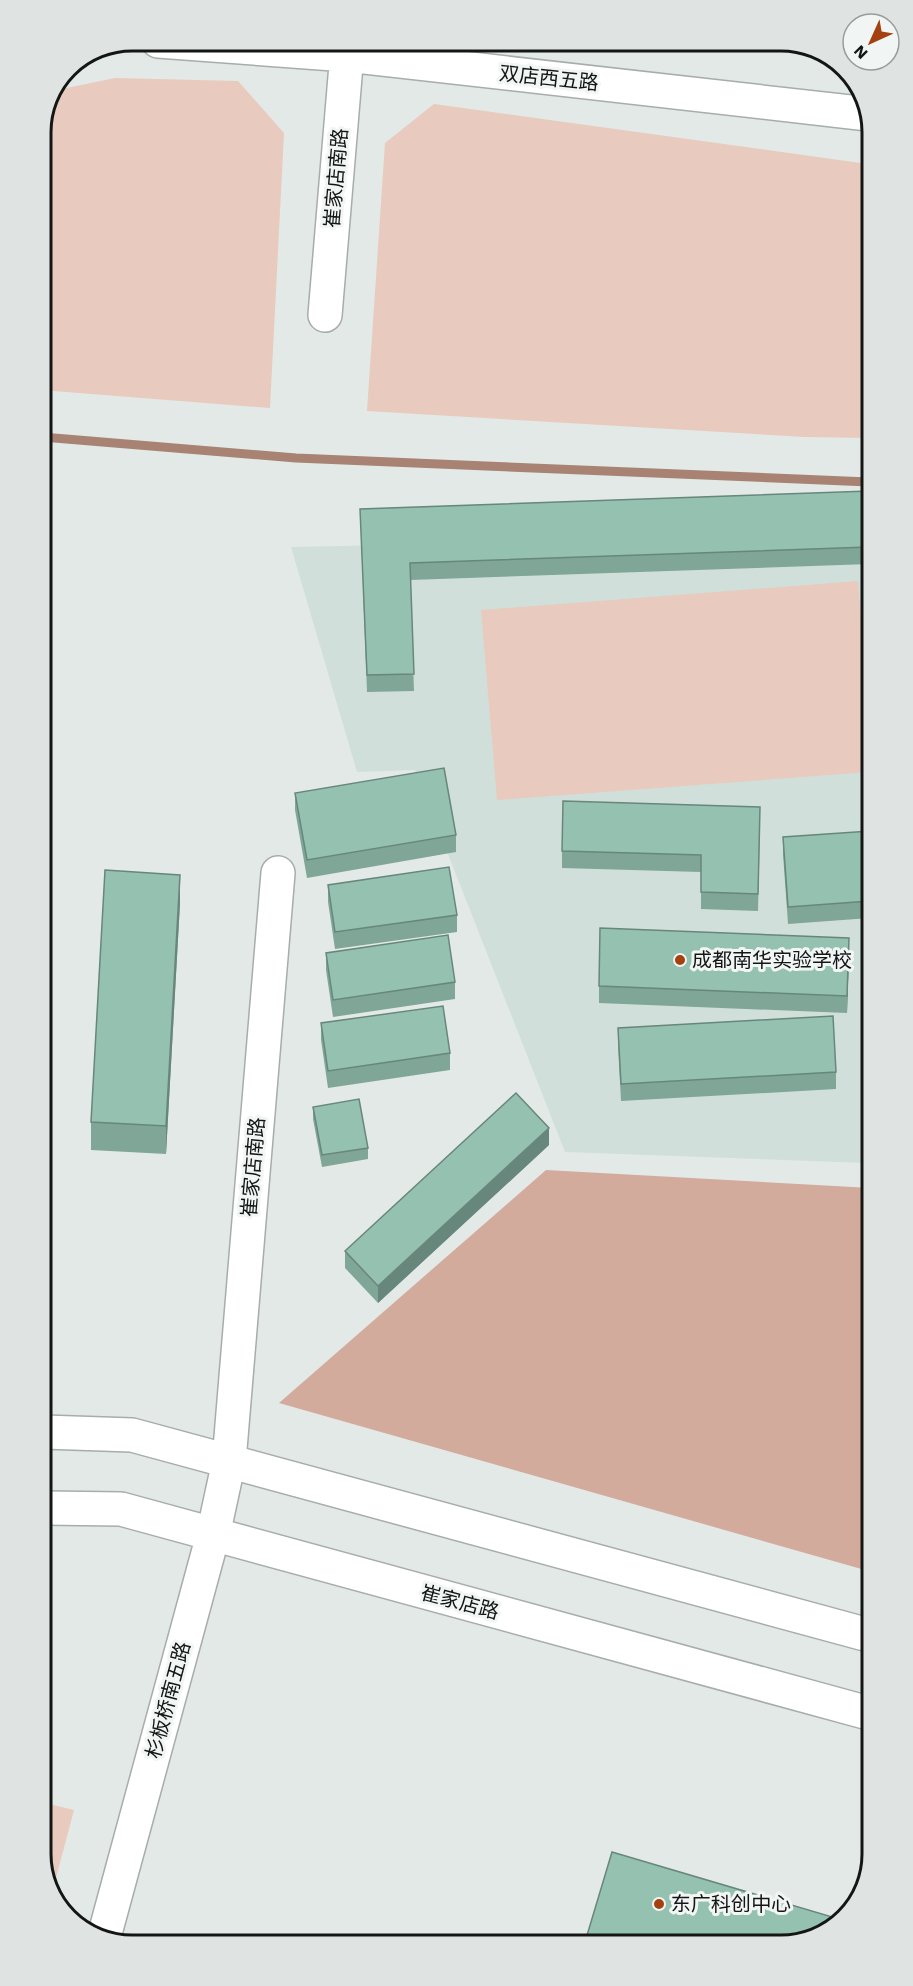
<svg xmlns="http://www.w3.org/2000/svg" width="913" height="1986" viewBox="0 0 913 1986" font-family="'Work Sans','Noto Sans SC',sans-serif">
<rect width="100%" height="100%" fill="#e3e9e7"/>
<path fill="#d1dfda" d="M869,535L870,1149L867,1163L565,1152L415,770L357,772L291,547Z"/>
<path fill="#e8cabe" d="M115,78L238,81L284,133L270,408L41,390V126L57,90Z
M434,104L868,164V438L804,437L367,411L385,143Z
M858,581L869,720V772L497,800L481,610Z
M45,1803L74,1810L52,1893L45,1884Z"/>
<path fill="#d3ab9c" d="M546,1170L871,1188L872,1572L279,1403Z"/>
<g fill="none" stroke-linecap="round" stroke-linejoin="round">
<path stroke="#a88273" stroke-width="9" d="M42,437L296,458L869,482"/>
<defs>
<path id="street" d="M158,41L347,55L868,114
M325,315L348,41
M229,1461L278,873"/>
<path id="secondary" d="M44,1432L132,1435L872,1636
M44,1508L121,1509L872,1714
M104,1937L213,1535L229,1461"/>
</defs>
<use href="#street" stroke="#a7adaa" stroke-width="36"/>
<use href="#secondary" stroke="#a7adaa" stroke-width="36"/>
<use href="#street" stroke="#fff" stroke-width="33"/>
<use href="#secondary" stroke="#fff" stroke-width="33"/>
</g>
<path fill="#80a698" d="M869,491V564L410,580L414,691L367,692L360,509Z
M295,793L456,835V852L307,878L295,810Z
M760,824L758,911L701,909V872L562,868V851Z
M870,831V918L788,924L783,854V837Z
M328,885L457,915V932L335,949L328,902Z
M180,903L166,1154L91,1150V1122Z
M326,953L455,982V999L333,1017L326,970Z
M849,955L847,1013L599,1003V986Z
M321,1023L450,1053V1070L328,1088L321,1040Z
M618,1028L836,1072V1089L621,1101L618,1045Z
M313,1107L368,1148V1159L322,1167L313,1119Z
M549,1145L378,1303L345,1268V1251Z"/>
<path fill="#68877c" d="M180,875V903L166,1154V1126Z
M849,938V955L847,1013V996Z
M549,1128V1145L378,1303V1286Z"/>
<path fill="#95c1b1" stroke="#68877c" stroke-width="1.5" d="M869,491V547L410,563L414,674L367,675L360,509Z
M444,768L456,835L307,860L295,793Z
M563,801L760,807L758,894L701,892V855L562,851Z
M870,831V901L788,907L783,837Z
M449,867L457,915L335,932L328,885Z
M105,870L180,875L166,1126L91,1122Z
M600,928L849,938L847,996L599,986Z
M448,935L455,982L333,1000L326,953Z
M443,1006L450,1053L328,1071L321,1023Z
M833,1016L836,1072L621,1084L618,1028Z
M516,1093L549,1128L378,1286L345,1251Z
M359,1099L368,1148L322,1155L313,1107Z
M612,1852L839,1919L811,1941L585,1942Z"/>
<g fill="#a54110" stroke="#f1f6f4" stroke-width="2">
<circle cx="680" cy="960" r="6"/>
<circle cx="659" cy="1904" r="6"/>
</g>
<g text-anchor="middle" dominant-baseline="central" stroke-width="6" stroke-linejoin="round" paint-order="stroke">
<g font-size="20" fill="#141615" stroke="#f1f6f4">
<text transform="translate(549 78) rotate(6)">双店西五路</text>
<text transform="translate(336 178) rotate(-85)">崔家店南路</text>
<text transform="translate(253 1167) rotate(-85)">崔家店南路</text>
<text transform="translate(460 1602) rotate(15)">崔家店路</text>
<text transform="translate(168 1700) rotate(-75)">杉板桥南五路</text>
</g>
<g font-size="20" fill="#141615" stroke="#f1f6f4" text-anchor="start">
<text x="692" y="960">成都南华实验学校</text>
<text x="671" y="1904">东广科创中心</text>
</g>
</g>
<path d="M0 0H913V1986H0ZM132 51H781A81 81 0 0 1 862 132V1854A81 81 0 0 1 781 1935H132A81 81 0 0 1 51 1854V132A81 81 0 0 1 132 51Z" fill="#dfe4e2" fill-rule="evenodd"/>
<path fill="none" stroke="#141615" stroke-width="3" d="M132 51H781A81 81 0 0 1 862 132V1854A81 81 0 0 1 781 1935H132A81 81 0 0 1 51 1854V132A81 81 0 0 1 132 51Z"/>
<g transform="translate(871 42) rotate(225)"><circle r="28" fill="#f1f6f4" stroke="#999c9b" stroke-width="1.5"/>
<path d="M0-4.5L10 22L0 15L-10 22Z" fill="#a54110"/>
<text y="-9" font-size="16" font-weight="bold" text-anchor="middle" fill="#141615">N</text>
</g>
</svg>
